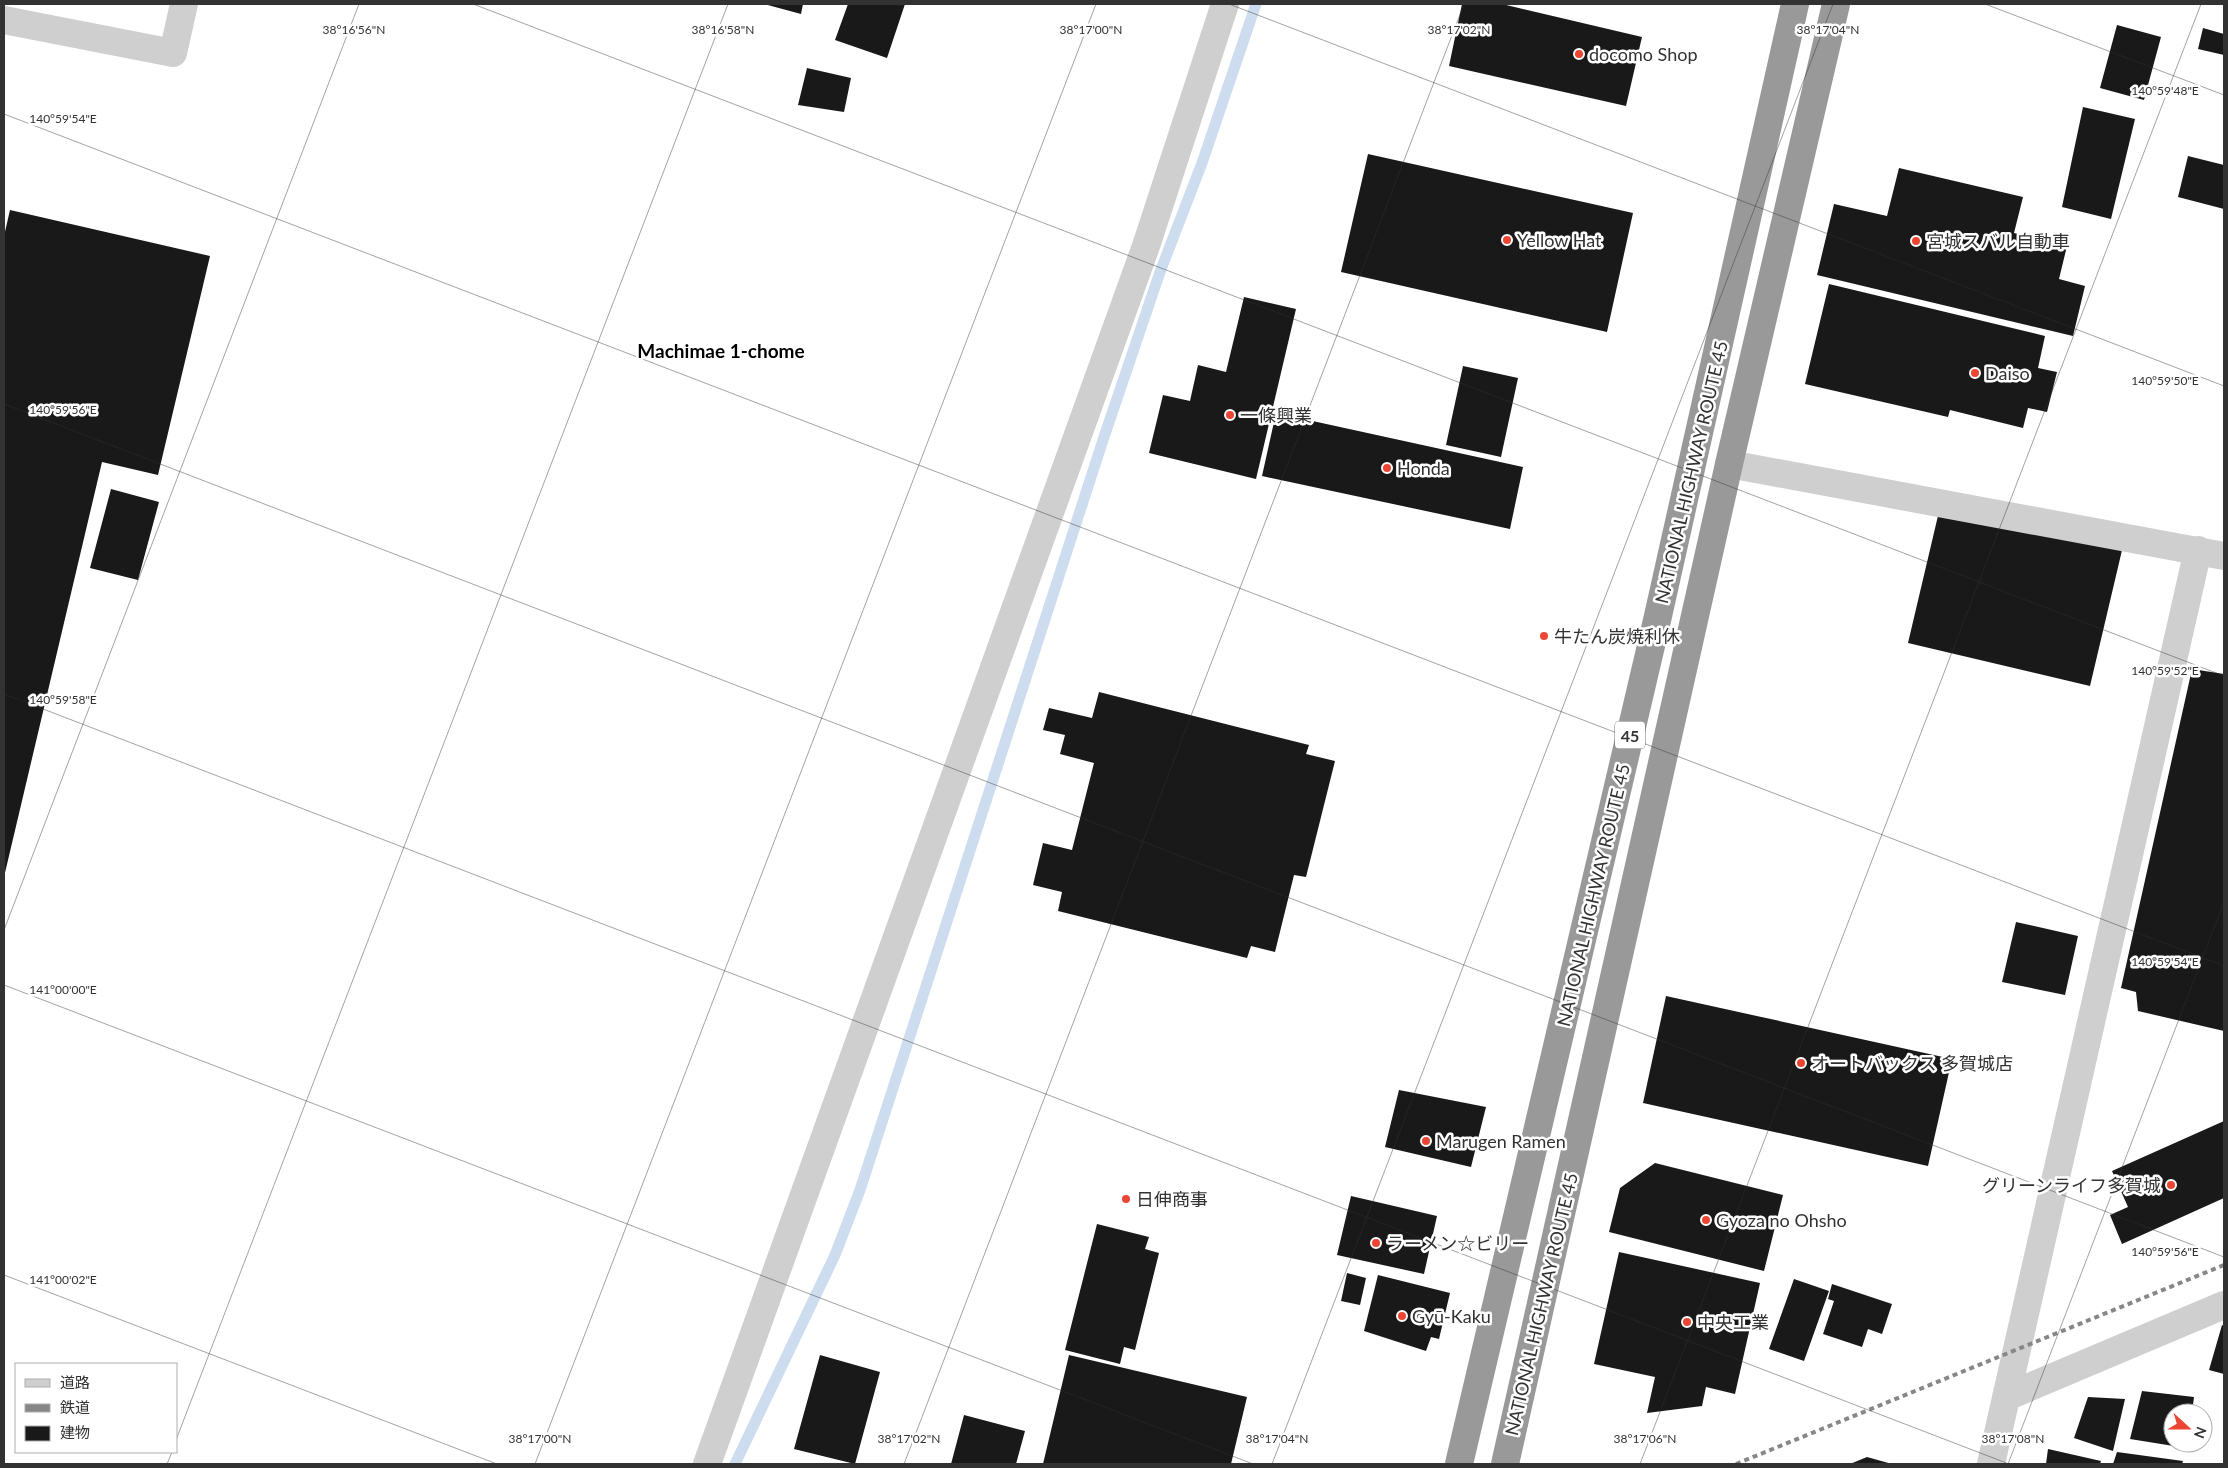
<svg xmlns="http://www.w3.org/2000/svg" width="2228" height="1468" viewBox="0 0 2228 1468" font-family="Lato,'Noto Sans JP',sans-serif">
<rect width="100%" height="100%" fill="#fff"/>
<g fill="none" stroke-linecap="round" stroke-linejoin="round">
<path stroke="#cddcee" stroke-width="11" d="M735,1464L835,1255L860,1190L1104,437L1160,272L1202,163L1256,4"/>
</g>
<path fill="#191919" d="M764,4H803L801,14Z
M848,4H905L887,58L835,40Z
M1462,4H1502L1642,37L1626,106L1449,66Z
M2117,25L2161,37L2144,100L2100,88Z
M2203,28L2224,34V55L2198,49Z
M807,68L851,78L844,112L798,105Z
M2083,107L2135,119L2111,219L2062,207Z
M1368,154L1633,213L1607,332L1341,272Z
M2188,156L2224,165V209L2178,197Z
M1899,168L2023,197L2014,233L2067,246L2059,279L2085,286L2073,336L1817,275L1834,204L1887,216Z
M10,210L210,256L158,475L102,462L4,877V236Z
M1829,284L2045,336L2038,368L2057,372L2047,412L2028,408L2023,428L1950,410L1948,417L1805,384Z
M1244,297L1296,309L1256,479L1149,453L1163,395L1190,401L1198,365L1226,372Z
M1463,366L1518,378L1501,457L1446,445Z
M1276,413L1523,467L1510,529L1262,476Z
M111,489L159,502L138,580L90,568Z
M1941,503L2123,546L2090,686L1908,643Z
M2192,669L2224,674V1031L2138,1011L2136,992L2121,988Z
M1099,692L1309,745L1306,754L1335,761L1306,877L1294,875L1275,952L1251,946L1247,958L1058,911L1062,892L1033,885L1043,843L1072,850L1094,763L1060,754L1065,735L1043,730L1049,708L1092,718Z
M2016,922L2078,936L2065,995L2002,982Z
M1666,996L1952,1059L1928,1166L1643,1103Z
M1399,1090L1486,1107L1471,1167L1385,1147Z
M2224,1121V1198L2122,1244L2110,1215L2128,1207L2112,1171Z
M1655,1163L1783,1195L1764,1271L1609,1232L1620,1188Z
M1351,1196L1437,1216L1424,1274L1337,1255Z
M1097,1224L1149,1237L1145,1249L1159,1253L1135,1350L1124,1347L1120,1364L1065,1350Z
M1619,1252L1760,1283L1735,1394L1706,1387L1702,1406L1647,1413L1655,1377L1594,1364Z
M1347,1273L1366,1278L1360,1305L1341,1301Z
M1378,1275L1450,1293L1439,1339L1431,1337L1426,1351L1364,1331Z
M1794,1279L1829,1291L1804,1361L1769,1349Z
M1832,1284L1892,1304L1882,1334L1868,1329L1862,1347L1823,1334L1834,1301L1828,1299Z
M2222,1325L2224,1326V1374L2209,1370Z
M820,1355L880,1372L855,1464L794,1449Z
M1069,1355L1247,1397L1231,1464H1043Z
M2142,1391L2194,1397L2192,1413H2173V1443H2187L2186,1448L2130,1439Z
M2088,1397L2125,1399L2113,1451L2074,1438Z
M964,1415L1025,1431L1016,1464H951Z
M2048,1449L2101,1461L2100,1464H2046Z
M2117,1452L2183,1461L2182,1464H2113Z
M1867,1457L1892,1464H1850Z"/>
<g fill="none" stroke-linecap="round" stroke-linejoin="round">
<path stroke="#cfcfcf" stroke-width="28" d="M4,20L173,53L184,4
M1729,464L2224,556
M2006,1397L2224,1305
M707,1464L1146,246L1225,4
M1991,1464L2198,550"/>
<path stroke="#999" stroke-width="28" d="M1459,1464L1658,616L1795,4
M1505,1464L1729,464L1836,4"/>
<path stroke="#878787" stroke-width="4" stroke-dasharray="5 4" stroke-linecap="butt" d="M1736,1464L2224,1265"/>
</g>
<path fill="none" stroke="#323232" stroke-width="1" stroke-opacity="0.45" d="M473,4L2224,676M1229,4L2224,386M1985,4L2224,95M4,114L2224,966M4,404L2224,1257M4,694L2009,1464M4,930L359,4M4,985L1253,1464M4,1275L497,1464M176,1440L728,4M167,1464L172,1452M535,1464L1096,4M904,1464L1464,4M1272,1464L1833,4M1640,1464L2201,4M2008,1464L2224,902"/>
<g fill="#eb4533" stroke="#fff" stroke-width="2">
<circle cx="1579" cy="54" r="5"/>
<circle cx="1507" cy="240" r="5"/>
<circle cx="1916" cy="241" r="5"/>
<circle cx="1975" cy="373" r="5"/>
<circle cx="1230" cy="415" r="5"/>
<circle cx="1387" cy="468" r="5"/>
<circle cx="1544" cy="636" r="5"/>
<circle cx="1801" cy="1063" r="5"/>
<circle cx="1426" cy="1141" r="5"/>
<circle cx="2171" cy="1185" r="5"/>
<circle cx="1126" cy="1199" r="5"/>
<circle cx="1706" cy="1220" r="5"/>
<circle cx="1376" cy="1243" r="5"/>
<circle cx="1402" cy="1316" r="5"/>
<circle cx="1687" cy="1322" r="5"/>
</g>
<g text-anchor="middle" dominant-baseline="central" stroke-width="5" stroke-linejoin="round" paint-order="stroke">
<rect fill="#fff" stroke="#707070" stroke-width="1" x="1615" y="721.5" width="30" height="27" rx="4"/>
<g font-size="16" font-weight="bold" fill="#323232">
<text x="1630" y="735">45</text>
</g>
<g font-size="18" fill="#323232" stroke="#fff" text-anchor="start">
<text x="1589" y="54">docomo Shop</text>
<text x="1517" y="240">Yellow Hat</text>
<text x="1926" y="241">宮城スバル自動車</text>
<text x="1985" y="373">Daiso</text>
<text x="1240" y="415">一條興業</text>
<text x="1397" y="468">Honda</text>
<text x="1554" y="636">牛たん炭焼利休</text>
<text x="1811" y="1063">オートバックス 多賀城店</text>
<text x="1436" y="1141">Marugen Ramen</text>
<text x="2161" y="1185" text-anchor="end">グリーンライフ多賀城</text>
<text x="1136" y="1199">日伸商事</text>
<text x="1716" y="1220">Gyoza no Ohsho</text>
<text x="1386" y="1243">ラーメン☆ビリー</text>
<text x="1412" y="1316">Gyū-Kaku</text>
<text x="1697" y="1322">中央工業</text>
</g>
<g font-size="18" fill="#323232" stroke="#fff">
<text transform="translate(1691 472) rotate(-77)">NATIONAL HIGHWAY ROUTE 45</text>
<text transform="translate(1593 895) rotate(-77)">NATIONAL HIGHWAY ROUTE 45</text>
<text transform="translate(1541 1304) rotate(-77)">NATIONAL HIGHWAY ROUTE 45</text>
</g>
<g font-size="19" font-weight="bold" fill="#000" stroke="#fff">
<text x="721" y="350">Machimae 1-chome</text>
</g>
</g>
<g font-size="12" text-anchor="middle" fill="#323232" stroke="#fff" stroke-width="5" stroke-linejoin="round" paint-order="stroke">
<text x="354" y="34">38°16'56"N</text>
<text x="723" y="34">38°16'58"N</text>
<text x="1091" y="34">38°17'00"N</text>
<text x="1459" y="34">38°17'02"N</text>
<text x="1828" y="34">38°17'04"N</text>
<text x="2165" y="95">140°59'48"E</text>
<text x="63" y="123">140°59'54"E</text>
<text x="2165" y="385">140°59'50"E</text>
<text x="63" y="414">140°59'56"E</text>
<text x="2165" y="675">140°59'52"E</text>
<text x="63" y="704">140°59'58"E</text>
<text x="2165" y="966">140°59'54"E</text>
<text x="63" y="994">141°00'00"E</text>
<text x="2165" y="1256">140°59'56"E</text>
<text x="63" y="1284">141°00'02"E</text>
<text x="540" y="1443">38°17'00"N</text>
<text x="909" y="1443">38°17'02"N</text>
<text x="1277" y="1443">38°17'04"N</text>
<text x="1645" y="1443">38°17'06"N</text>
<text x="2013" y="1443">38°17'08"N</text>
</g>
<rect width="2228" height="1468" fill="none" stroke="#323232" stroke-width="10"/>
<rect x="15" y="1363" width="162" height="90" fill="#ffffff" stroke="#adadad"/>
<rect x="25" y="1379" width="25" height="8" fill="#cfcfcf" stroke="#adadad"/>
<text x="60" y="1388" font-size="15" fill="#323232">道路</text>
<rect x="25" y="1404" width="25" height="8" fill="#878787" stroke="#adadad"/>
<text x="60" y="1413" font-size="15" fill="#323232">鉄道</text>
<rect x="25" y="1426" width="25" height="15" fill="#191919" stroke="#adadad"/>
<text x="60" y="1438" font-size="15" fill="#323232">建物</text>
<g transform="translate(2188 1428) rotate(111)"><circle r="24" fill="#ffffff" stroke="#adadad"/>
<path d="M0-4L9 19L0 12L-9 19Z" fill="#eb4533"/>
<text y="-8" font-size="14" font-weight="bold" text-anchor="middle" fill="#323232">N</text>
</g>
</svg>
